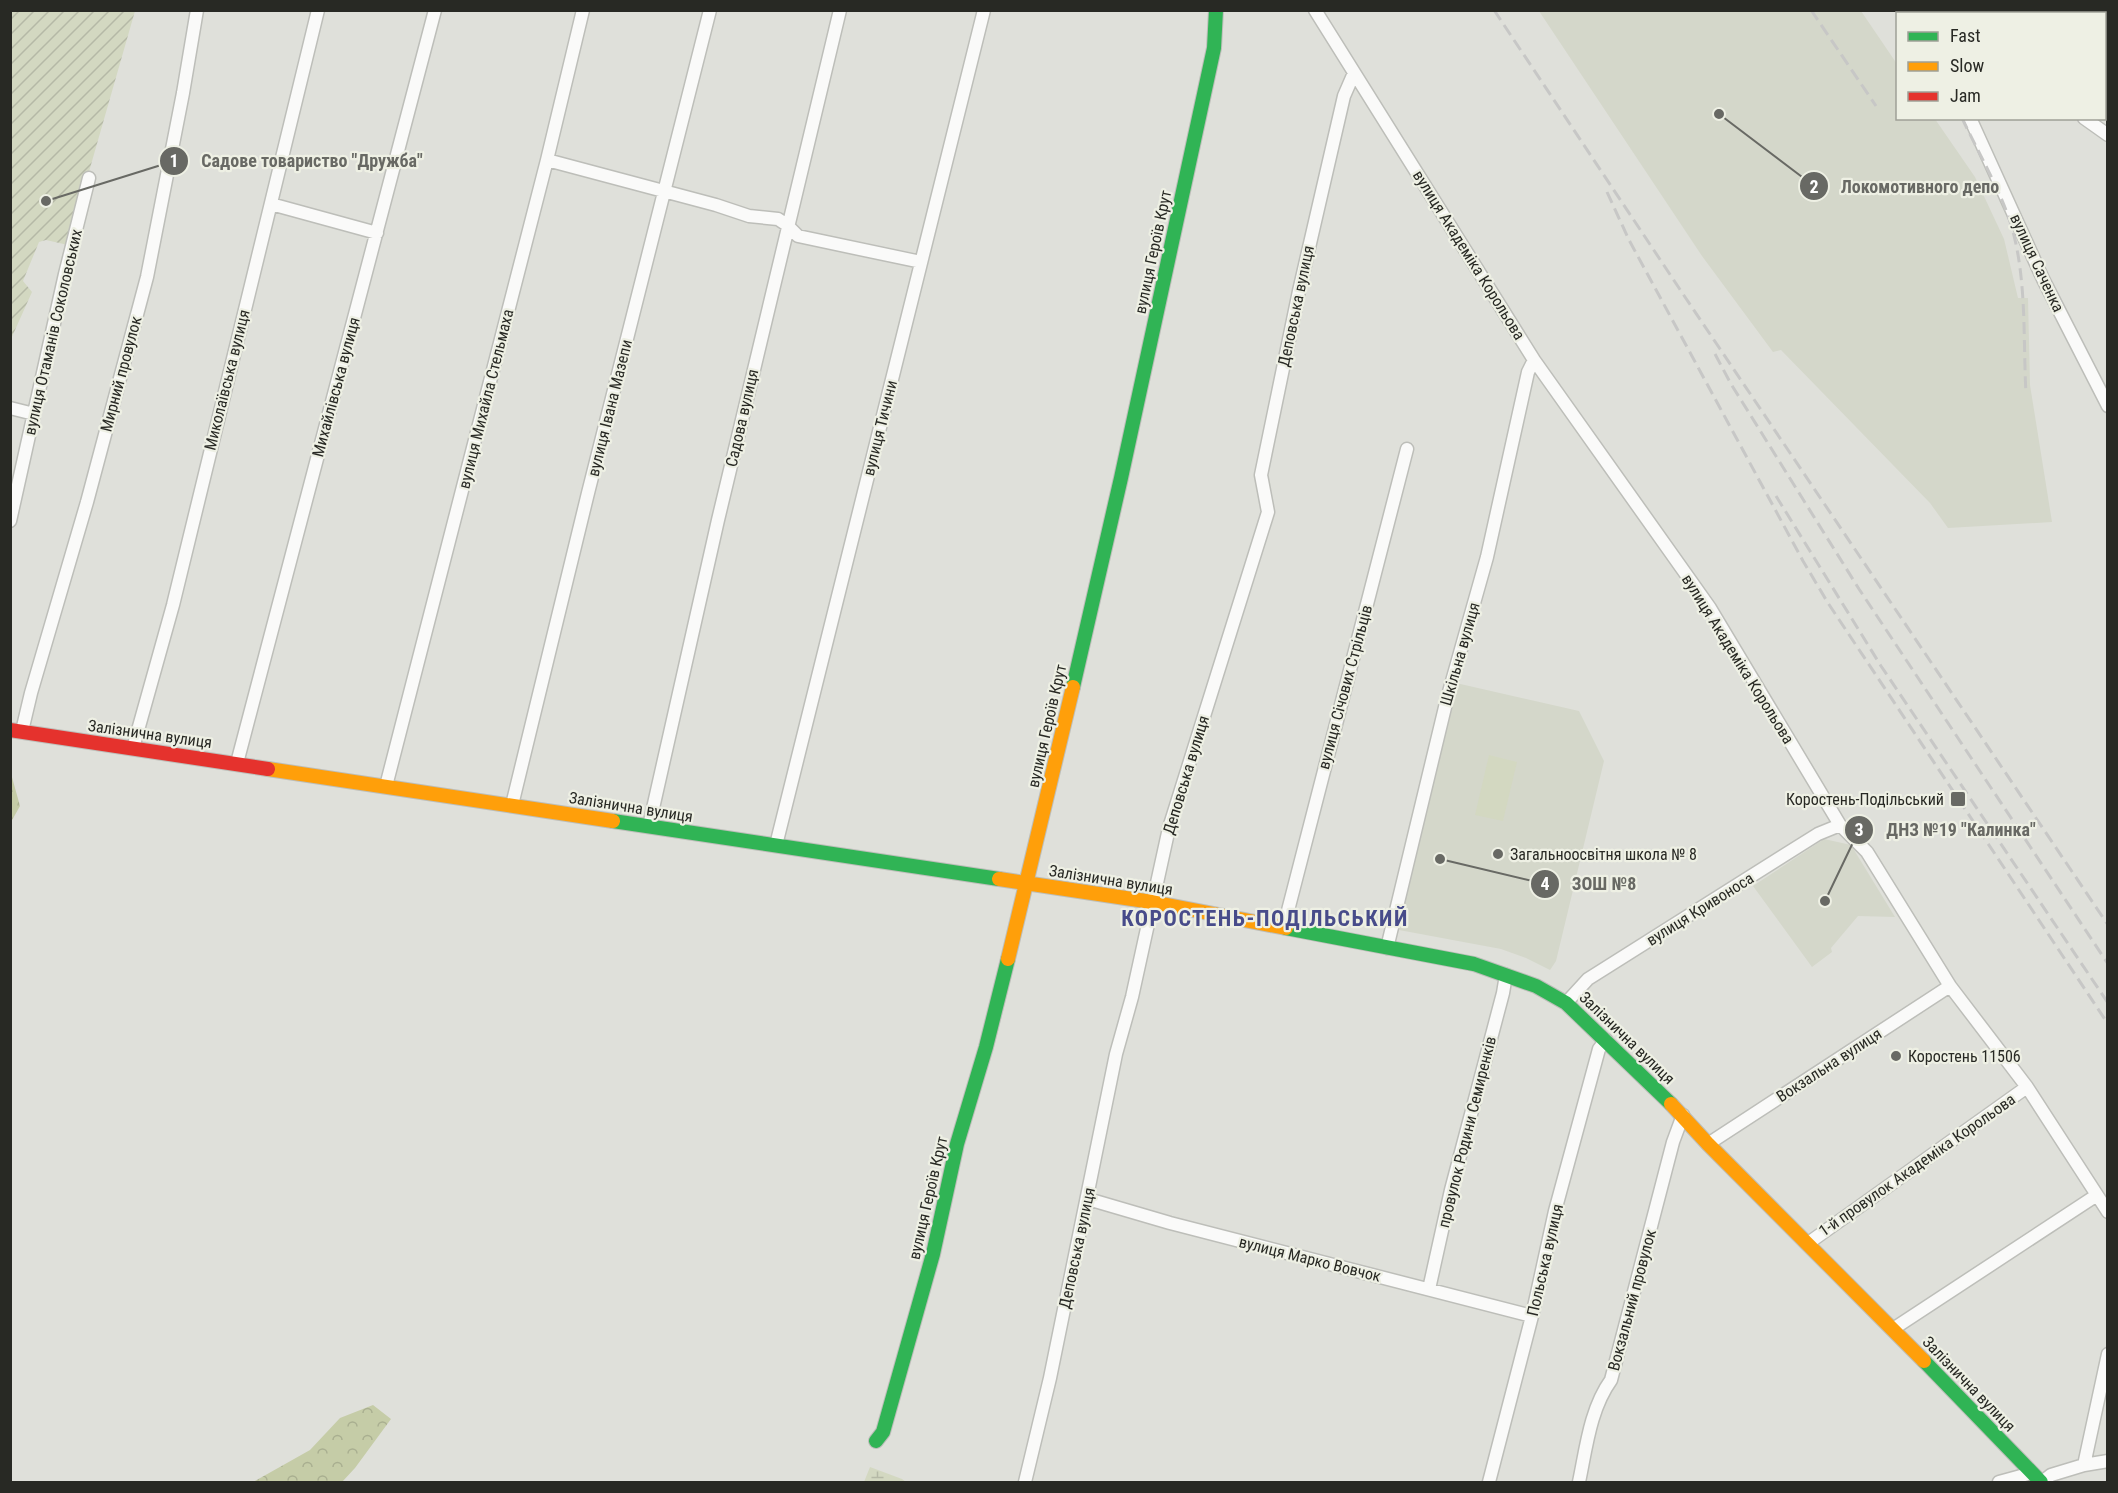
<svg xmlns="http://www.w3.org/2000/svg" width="2118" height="1493" viewBox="0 0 2118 1493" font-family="'Roboto Condensed',sans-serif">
<defs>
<pattern id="forest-crowns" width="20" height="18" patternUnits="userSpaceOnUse" patternTransform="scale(1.5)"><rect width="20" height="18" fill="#c5cca7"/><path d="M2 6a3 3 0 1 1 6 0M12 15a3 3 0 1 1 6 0" fill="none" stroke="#a9af90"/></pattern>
<pattern id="wetland-marsh" width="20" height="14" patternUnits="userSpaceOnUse" patternTransform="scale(1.5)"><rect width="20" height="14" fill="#d3d8c1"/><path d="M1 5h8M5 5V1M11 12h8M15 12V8" fill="none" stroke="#b5b9a6"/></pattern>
<pattern id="garden-furrows" width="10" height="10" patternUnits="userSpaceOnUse" patternTransform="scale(1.5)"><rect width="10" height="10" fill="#d3d8c1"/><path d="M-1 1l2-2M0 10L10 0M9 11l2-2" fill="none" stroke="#b5b9a6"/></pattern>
</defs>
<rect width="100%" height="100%" fill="#dfe0da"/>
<path fill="#d4d7ca" d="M1539,11H1861L1897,64L1898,118L1935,119L1975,177L2004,239L2018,298H2028L2030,385L2052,522L1948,528L1930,503L1781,350L1773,352L1702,256Z
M1456,683L1579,711L1604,761L1556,961L1550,970L1526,958L1501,949L1399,930L1431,779Z
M1824,839L1851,845L1895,917L1858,916L1831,948L1832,952L1812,967L1753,886Z"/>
<path fill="#d3d8c1" d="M1489,755L1517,762L1503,821L1475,815Z"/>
<path fill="url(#forest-crowns)" d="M10,770L20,806L11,822H10Z
M373,1405L391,1419L355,1468L342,1482H253L310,1450L340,1418Z"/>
<path fill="url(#wetland-marsh)" d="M870,1467L902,1479L906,1482H864Z"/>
<path fill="url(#garden-furrows)" d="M11,11H135L68,245L46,240L39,242L23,281L32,292L11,339Z"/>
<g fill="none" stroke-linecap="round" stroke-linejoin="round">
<defs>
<path id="street" d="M1315,10L1534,360L1710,608L1840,825L1867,852L1950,986L2027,1087L2108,1212
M1920,10L1922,14
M1970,118L2043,279L2108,406
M2084,118L2108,135
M547,160L716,205L749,216L778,219L787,225L798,236L921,262
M271,204L377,233
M10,408L34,414
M10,521L65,274L89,178
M22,731L31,693L87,502L147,277L183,93L197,10
M133,748L173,605L318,10
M237,763L435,10
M386,786L547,160L583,10
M512,805L588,493L710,10
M649,826L718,520L840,10
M776,845L984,10
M1284,926L1407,449
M1387,948L1447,699L1487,557L1528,372L1534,360
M1566,1003L1588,979L1818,834L1840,825
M1708,1144L1950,986
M1088,1199L1170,1223L1532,1316
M1807,1244L2027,1087
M1429,1289L1451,1190L1503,993L1506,975
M1893,1329L2097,1195
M2084,1465L2108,1461
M1025,1482L1050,1378L1116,1054L1132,997L1169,828L1268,512L1261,475L1299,291L1344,96L1354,73
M1489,1482L1532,1316L1555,1211L1599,1049L1606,1040
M1579,1482C1586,1449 1590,1409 1611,1380L1673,1142L1683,1115
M1999,1482L2032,1473
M2042,1482L2051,1475L2084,1465L2108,1354"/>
<path id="fast" d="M1073,687L1121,478L1214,48L1216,10
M613,821L999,879
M1286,928L1474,964L1536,986L1566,1003L1671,1104
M1924,1361L2041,1482
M876,1441L883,1432L933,1254L957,1144L986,1047L1008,959"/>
<path id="slow" d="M268,769L613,821
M999,879L1152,902L1286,928
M1008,959L1073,687
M1671,1104L1708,1144L1924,1361"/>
<path id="jam" d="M10,730L268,769"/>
</defs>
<use href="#street" stroke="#bdbeb9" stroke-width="15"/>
<use href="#fast" stroke="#bdbeb9" stroke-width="16"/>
<use href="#slow" stroke="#bdbeb9" stroke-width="16"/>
<use href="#jam" stroke="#bdbeb9" stroke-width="16"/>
<use href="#street" stroke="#fafaf9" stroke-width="12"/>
<use href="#fast" stroke="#30b455" stroke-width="14"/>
<use href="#slow" stroke="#ff9f0a" stroke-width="14"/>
<use href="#jam" stroke="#e5322d" stroke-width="14"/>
<path stroke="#c7c7c6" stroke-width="3" stroke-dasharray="12 6" stroke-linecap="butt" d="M1494,10L1685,297L2108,925
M1811,10L1876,106
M1910,10L1912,14
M1962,118C1978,152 2002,193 2012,228C2027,281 2023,340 2026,394
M1607,192L1629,240L1803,561L1828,603L2108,1024
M1715,354L1731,384L1859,589L2108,964
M1776,496L1881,666L2108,1003"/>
</g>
<g fill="#686964" stroke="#eef0e4" stroke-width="2">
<rect x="1950" y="791" width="16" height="16" rx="3"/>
<circle cx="1498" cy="854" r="6"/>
<circle cx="1896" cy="1056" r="6"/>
</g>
<g text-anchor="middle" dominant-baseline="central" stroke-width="4.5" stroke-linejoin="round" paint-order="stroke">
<g font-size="16" fill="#282924" stroke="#eef0e4">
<text transform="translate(1153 252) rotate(-78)">вулиця Героїв Крут</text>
<text transform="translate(1469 255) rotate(58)">вулиця Академіка Корольова</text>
<text transform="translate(2037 263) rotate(65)">вулиця Саченка</text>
<text transform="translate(1296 306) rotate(-78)">Деповська вулиця</text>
<text transform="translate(53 332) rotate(-77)">вулиця Отаманів Соколовських</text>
<text transform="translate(121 374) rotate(-75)">Мирний провулок</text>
<text transform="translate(227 380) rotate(-76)">Миколаївська вулиця</text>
<text transform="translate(336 387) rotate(-75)">Михайлівська вулиця</text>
<text transform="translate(486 399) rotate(-76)">вулиця Михайла Стельмаха</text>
<text transform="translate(610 408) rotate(-76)">вулиця Івана Мазепи</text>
<text transform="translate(742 418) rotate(-77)">Садова вулиця</text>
<text transform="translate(880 428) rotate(-76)">вулиця Тичини</text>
<text transform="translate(1460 654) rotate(-74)">Шкільна вулиця</text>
<text transform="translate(1738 659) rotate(58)">вулиця Академіка Корольова</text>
<text transform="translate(1345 687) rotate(-75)">вулиця Січових Стрільців</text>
<text transform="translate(1047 726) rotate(-77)">вулиця Героїв Крут</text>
<text transform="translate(150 734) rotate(8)">Залізнична вулиця</text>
<text transform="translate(1186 775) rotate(-73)">Деповська вулиця</text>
<text transform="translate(631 807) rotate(9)">Залізнична вулиця</text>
<text transform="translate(1111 880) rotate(9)">Залізнична вулиця</text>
<text transform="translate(1700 909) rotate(-32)">вулиця Кривоноса</text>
<text transform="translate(1627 1038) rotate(44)">Залізнична вулиця</text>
<text transform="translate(1829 1065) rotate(-33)">Вокзальна вулиця</text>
<text transform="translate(1467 1132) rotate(-76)">провулок Родини Семиренків</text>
<text transform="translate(1917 1165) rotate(-35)">1-й провулок Академіка Корольова</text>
<text transform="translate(928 1198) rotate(-77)">вулиця Героїв Крут</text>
<text transform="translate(1077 1248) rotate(-78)">Деповська вулиця</text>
<text transform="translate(1310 1259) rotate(14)">вулиця Марко Вовчок</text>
<text transform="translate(1545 1260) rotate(-77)">Польська вулиця</text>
<text transform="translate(1632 1300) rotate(-75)">Вокзальний провулок</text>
<text transform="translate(1969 1384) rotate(46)">Залізнична вулиця</text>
</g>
<g font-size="16" fill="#282924" stroke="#eef0e4" text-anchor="start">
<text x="1944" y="799" text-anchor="end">Коростень-Подільський</text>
<text x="1510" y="854">Загальноосвітня школа № 8</text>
<text x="1908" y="1056">Коростень 11506</text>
</g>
<g font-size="22" font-weight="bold" letter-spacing="1.5" fill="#484c8a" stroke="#eef0e4">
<text x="1265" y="918">КОРОСТЕНЬ-ПОДІЛЬСЬКИЙ</text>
</g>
</g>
<path fill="none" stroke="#686964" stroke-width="2" d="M46 201L174 161M1719 114L1814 186M1825 901L1859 830M1440 859L1545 884"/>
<g fill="#686964" stroke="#eef0e4" stroke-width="2">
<circle cx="46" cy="201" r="6"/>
<circle cx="1719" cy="114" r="6"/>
<circle cx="1825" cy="901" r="6"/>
<circle cx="1440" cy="859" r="6"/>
<circle cx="174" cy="161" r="15"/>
<circle cx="1814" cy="186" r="15"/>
<circle cx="1859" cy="830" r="15"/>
<circle cx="1545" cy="884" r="15"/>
</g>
<g font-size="18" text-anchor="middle" font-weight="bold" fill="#fff">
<text x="174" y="167">1</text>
<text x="1814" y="193">2</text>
<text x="1859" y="836">3</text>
<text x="1545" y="890">4</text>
</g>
<g font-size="18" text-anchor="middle" font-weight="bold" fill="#686964" stroke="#eef0e4" stroke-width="4.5" stroke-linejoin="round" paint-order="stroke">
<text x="312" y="167">Садове товариство "Дружба"</text>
<text x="1920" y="193">Локомотивного депо</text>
<text x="1961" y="836">ДНЗ №19 "Калинка"</text>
<text x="1604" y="890">ЗОШ №8</text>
</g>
<rect width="2118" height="1493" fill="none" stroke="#282924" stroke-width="24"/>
<rect x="1896" y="12" width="210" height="108" fill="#eef0e4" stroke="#9fa097" stroke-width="1.5"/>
<rect x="1908" y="32" width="30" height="9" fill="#30b455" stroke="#9fa097" stroke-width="1.5"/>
<text x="1950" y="42" font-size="18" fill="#282924">Fast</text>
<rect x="1908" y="62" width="30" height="9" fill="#ff9f0a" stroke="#9fa097" stroke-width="1.5"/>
<text x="1950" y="72" font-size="18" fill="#282924">Slow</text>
<rect x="1908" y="92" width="30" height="9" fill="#e5322d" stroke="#9fa097" stroke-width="1.5"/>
<text x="1950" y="102" font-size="18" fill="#282924">Jam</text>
</svg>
